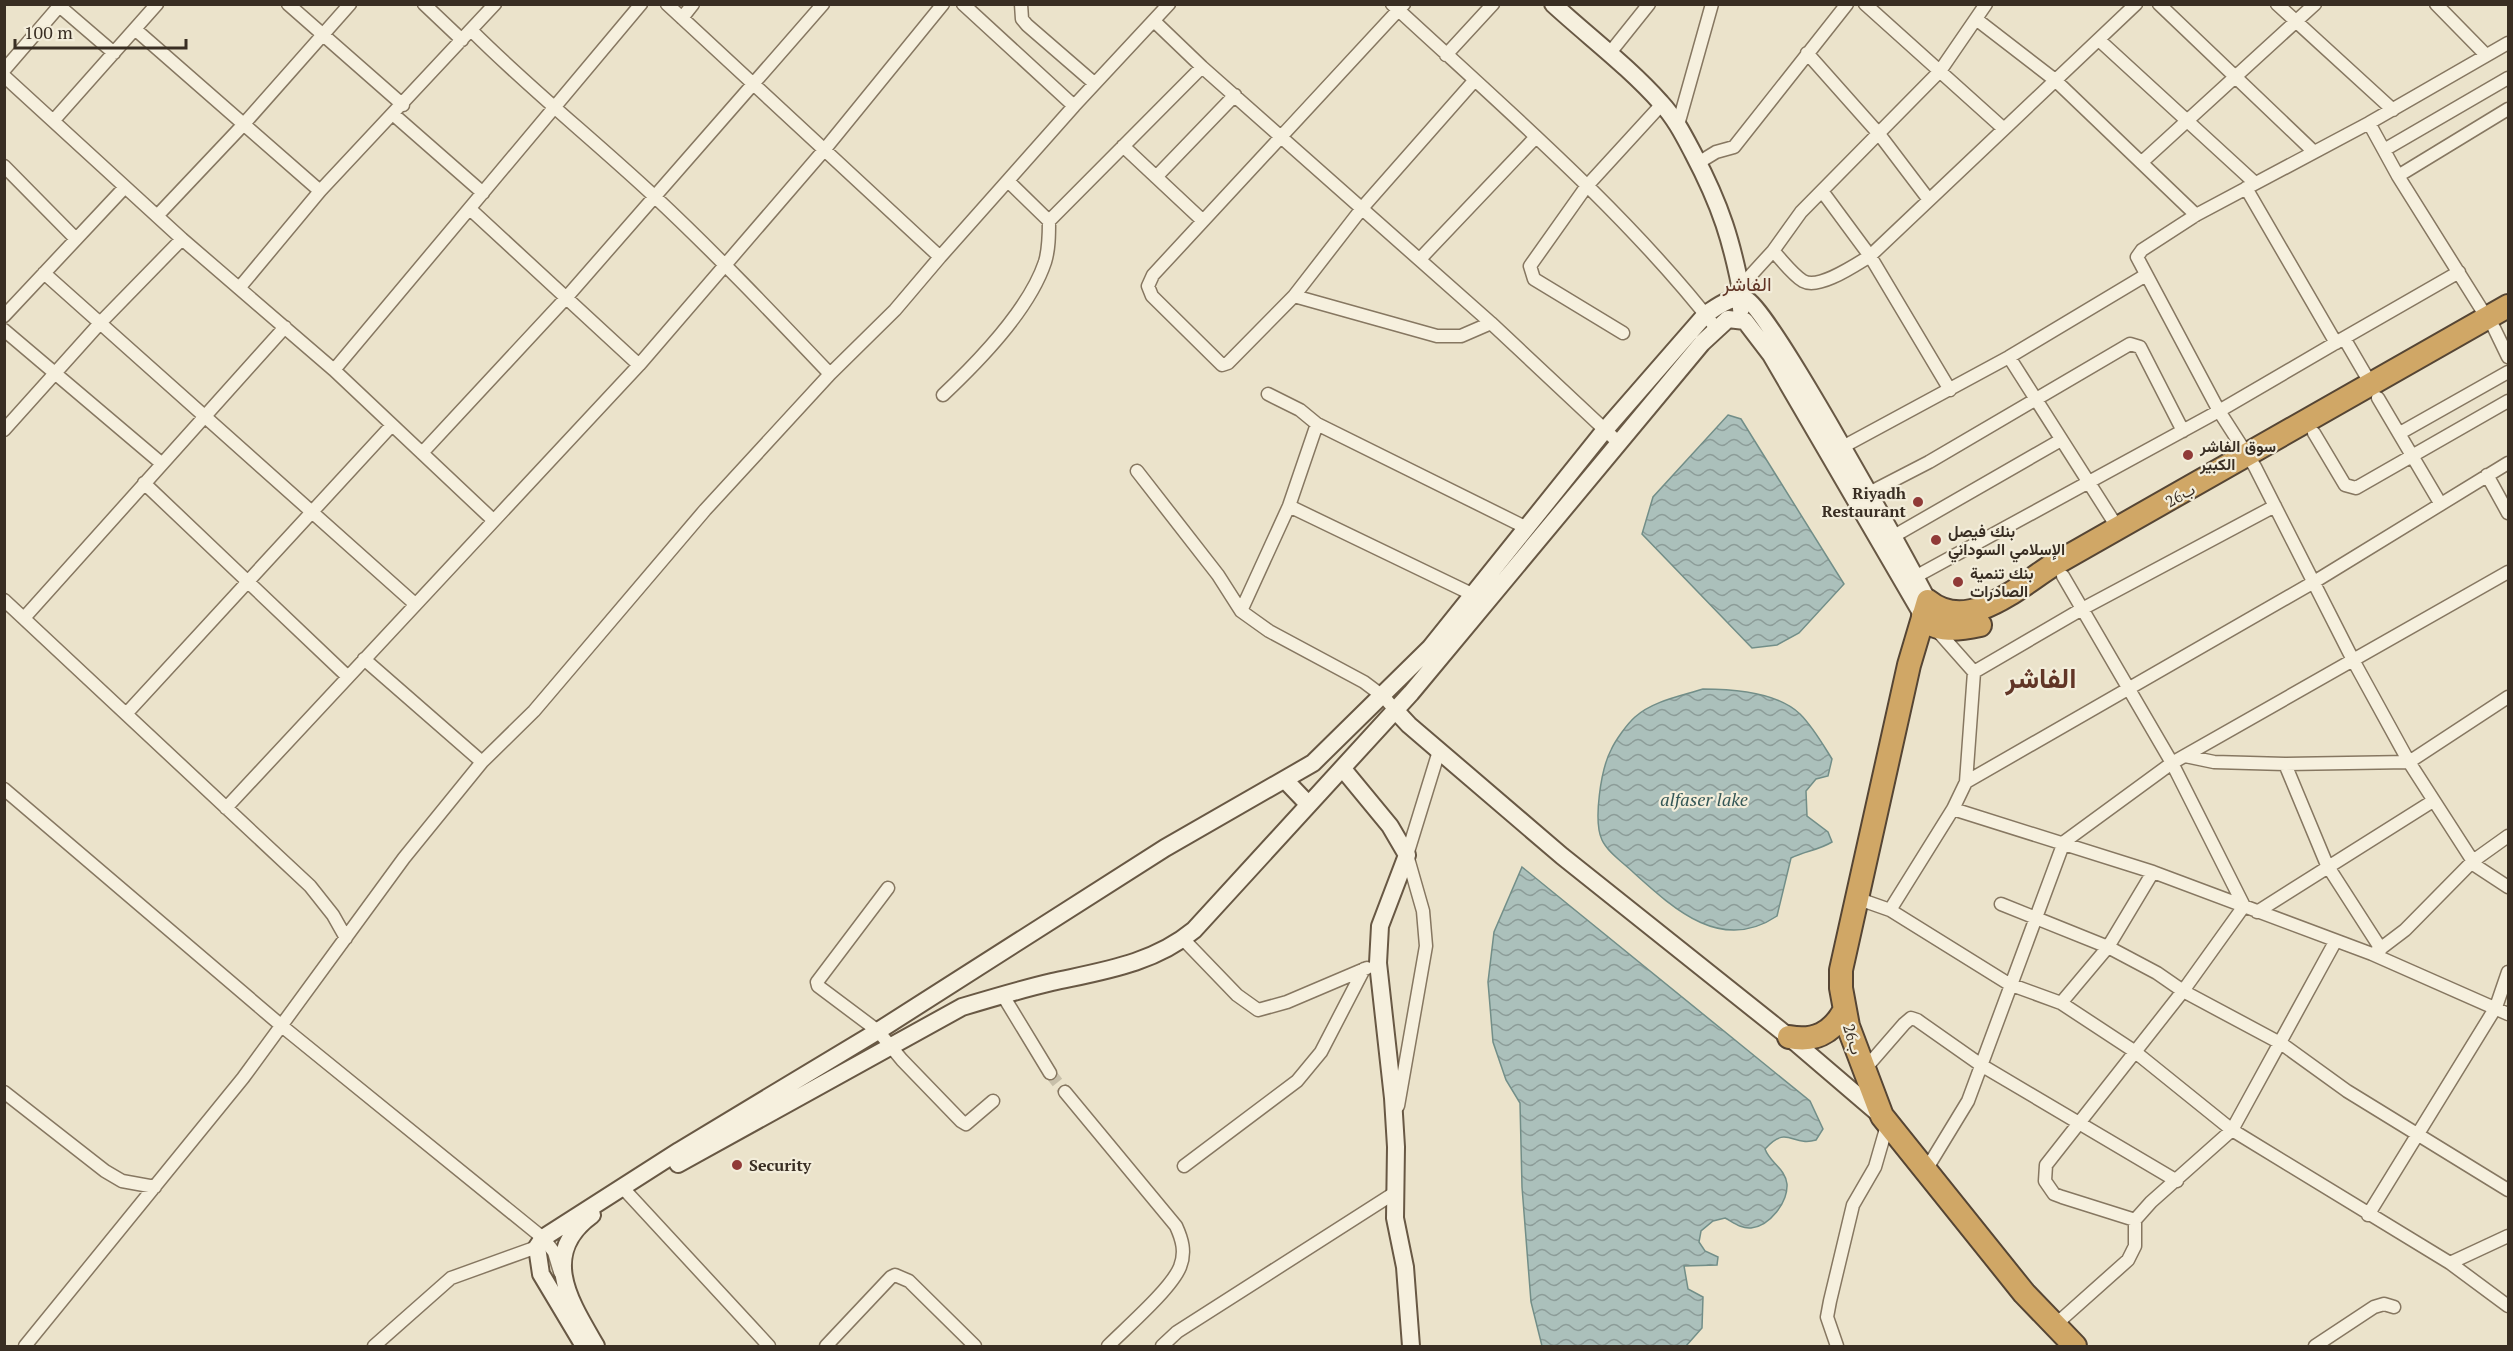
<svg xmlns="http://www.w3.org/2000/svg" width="2513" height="1351" viewBox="0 0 2513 1351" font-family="'PT Serif',Vazirmatn,serif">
<defs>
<pattern id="water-waves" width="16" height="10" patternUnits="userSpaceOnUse" patternTransform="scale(1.5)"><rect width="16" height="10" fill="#abc0bb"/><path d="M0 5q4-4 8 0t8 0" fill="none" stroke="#8c9c98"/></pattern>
</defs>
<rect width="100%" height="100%" fill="#ebe3cb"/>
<path fill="url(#water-waves)" stroke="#728e88" stroke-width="1.5" d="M1728,415L1741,419L1844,584L1799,633L1777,645L1752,648L1642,534L1653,497Z
M1703,689C1732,689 1777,692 1800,714C1813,727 1822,743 1832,759L1828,776L1816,779L1806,791L1807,816L1828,832L1832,842C1819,850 1805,851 1791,858L1777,916C1722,953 1675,910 1634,873C1624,863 1608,853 1602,840C1593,821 1601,769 1611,750C1615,741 1627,724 1635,717C1653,701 1681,696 1703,689Z
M1522,867L1810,1101L1823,1129L1816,1140C1792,1147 1787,1124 1765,1149C1770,1163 1785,1168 1787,1184C1788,1202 1770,1226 1751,1228C1741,1229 1733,1222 1725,1218L1713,1221L1701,1231L1699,1242L1705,1251L1718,1257L1717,1265L1684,1266L1688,1289L1703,1297L1702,1328L1686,1346H1542L1531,1302L1522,1187L1520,1103L1506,1080L1493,1042L1488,982L1494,932Z"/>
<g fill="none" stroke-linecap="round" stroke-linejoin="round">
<path stroke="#c7bfa9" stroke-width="12" stroke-dasharray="12 6" stroke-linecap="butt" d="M1050,1073L1065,1092"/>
<defs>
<path id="street" d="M57,4L114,53
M288,4L403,105
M424,4L462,40
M667,4L940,257L1074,106L1169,4
M963,4L1074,106
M1021,4L1022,19L1027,25L1094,83
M1392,4C1501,105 1626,212 1716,328
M1404,4L1153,275L1148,286L1152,296L1222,365L1228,363L1294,296L1363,207L1474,81
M1865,4L2004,129
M2159,4L2313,151
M2277,4L2393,110
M2436,4L2486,55
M682,18L693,4
M1976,19L2055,80L2196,215
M1154,21L1202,67L1491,323L1619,443
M136,30L320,191
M472,31C530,89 594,140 654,196C715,253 772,313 830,374
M2099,40L2255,183
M2508,43L2369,123L2196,215L2142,250L2137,257L2219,411L2255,467L2353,660L2409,762L2476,866L2508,887
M1807,53L1879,134L1929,200
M1609,54L1649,4
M1446,55L1493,4
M4,70L61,4
M4,76L182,239L334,370L493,520
M394,115L483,193
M54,120L157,4
M2369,123L2398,176L2487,318
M1678,125L1712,4
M1123,146L1202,220
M2384,150L2508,78
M2142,162L2315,4
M1698,163L1716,152L1734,147L1847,4
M4,166L75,238
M2398,176L2508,109
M1156,177L1235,95
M1008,181L1049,221L1202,67
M2246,188L2336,343
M1822,191L1870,256L1950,390
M470,209L639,365
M157,216L243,125L350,4
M1773,251C1782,260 1792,274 1803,281C1819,290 1855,265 1870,256L2136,4
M1420,259L1535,138
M44,273L415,604
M1741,286L1773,251L1801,212L1940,71L1986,4
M240,287L320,191L495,4
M1294,296L1437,336H1461L1491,323
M4,316L125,187
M2494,328L2508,357
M4,330L161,463
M1623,333L1534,279L1530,266L1586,187L1662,104
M2344,338L2459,272
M2009,357L2119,530
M334,370L641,4
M1268,394L1300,410L1317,424L1527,528
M943,395C979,361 1029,310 1045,262C1049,249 1049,235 1049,221
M2378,398L2440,503
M4,430L101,322L182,239
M2314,433L2345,485L2356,488L2508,401
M2400,433L2508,372
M1837,450L2009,357L2146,275
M422,453L566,298L823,4
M1137,471L1218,575L1241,611L1269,631L1364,682L1384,697L1395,710
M2487,475L2508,513
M144,483L348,677
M1867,494L1929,462L2130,344L2140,347L2183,431
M1289,506L1480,598
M1887,540L2061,440
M2063,576L2172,763L2244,906L2183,991L2046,1165L2045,1181L2054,1194L2062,1197L2135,1220
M1915,577L2219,411L2344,338L2372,386
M4,600L310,886L333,915L346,938
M1241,611L1289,506L1317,424
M24,618L285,327
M1935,628L1974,672L1966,782
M364,659L482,762
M1974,672L2082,609L2275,506
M126,714L392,425
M2185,756L2214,762L2285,764L2409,762L2508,697
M2285,764L2327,865L2381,949
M4,789L283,1027L543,1238L554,1252L560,1272
M226,808L639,365L825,149L943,4
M1953,809L2153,872L2372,954L2508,1014
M888,888L817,982L818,986L878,1031L902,1060L961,1121L966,1124L993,1101
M1856,898L1890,910L2009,984L2061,1003L2134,1051L2232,1130L2450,1263L2508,1306
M2001,904L2108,947L2157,973L2183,991L2282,1044L2347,1091L2508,1190
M1890,910L1953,809L1966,782L2314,582L2508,463
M2257,912L2433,801
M1183,939L1237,995L1258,1010L1287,1002L1367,968
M2376,952L2405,930L2473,861L2508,836
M1002,994L1050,1073
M2061,1003L2108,947L2153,872
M1864,1070L1904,1024L1911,1018L1917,1020L1981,1065L2177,1181
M4,1092L105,1171L122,1181L155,1187
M1065,1092L1176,1226C1182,1239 1186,1252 1180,1267C1171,1289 1127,1327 1108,1346
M1398,1106L1426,946L1423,911L1407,855L1439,751
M1184,1166L1297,1081L1321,1052L1364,969
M1926,1170L1968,1101L2064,842L2172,763L2508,572
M622,1187L769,1346
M2368,1215L2496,1007L2508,972
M2450,1263L2508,1236
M2054,1326L2128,1260L2135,1246V1220L2151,1202L2232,1130L2335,942
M25,1346L243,1078L404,858L482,762L534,711L705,510L830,374L895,310L940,257
M374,1346L451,1278L537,1247
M826,1346L891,1277L895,1275L909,1281L975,1346
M1162,1346L1177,1332L1396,1192
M1837,1346L1827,1317L1830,1301L1853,1205L1875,1167L1888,1122
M2315,1346L2374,1307L2384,1304L2394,1307"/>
<path id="secondary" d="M1553,4C1589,37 1629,67 1661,103C1675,118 1684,136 1693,153C1721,206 1732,241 1743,300L1741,309
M1395,710L1409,725L1562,856L1789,1037L1879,1114
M1343,769L1390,826L1407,855L1380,926L1378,963L1393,1098L1396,1147L1395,1218L1405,1267L1411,1346
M1285,780L1308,804
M678,1164L962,1007C992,998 1022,989 1052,982C1102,971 1153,964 1194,930L1411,693L1702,343L1728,319L1745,321L1771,355L1923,616
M592,1215C538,1254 571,1303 596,1346
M584,1346L541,1274L537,1247L543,1238L679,1151L878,1031L1165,848L1313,763L1430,648L1604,431L1706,314C1717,307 1733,294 1747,300C1769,309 1908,563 1928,601"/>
<path id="highway" d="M1923,616C1934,634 1962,629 1980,625
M1789,1037C1814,1042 1832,1033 1844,1011
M2075,1346L2024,1293L1882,1116L1848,1026L1841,988V970L1909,665L1928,601C1968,634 2018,587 2053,565L2508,306"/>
</defs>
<use href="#street" stroke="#867761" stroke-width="15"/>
<use href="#secondary" stroke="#685844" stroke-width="20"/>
<use href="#highway" stroke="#554534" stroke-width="26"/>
<use href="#street" stroke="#f6f0de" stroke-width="12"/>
<use href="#secondary" stroke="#f6f0de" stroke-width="16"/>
<use href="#highway" stroke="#d0a766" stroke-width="22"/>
</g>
<g fill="#903a37" stroke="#f3edda" stroke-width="2">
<circle cx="2188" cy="455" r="6"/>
<circle cx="1918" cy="502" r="6"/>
<circle cx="1936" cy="540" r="6"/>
<circle cx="1958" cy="582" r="6"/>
<circle cx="737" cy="1165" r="6"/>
</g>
<g text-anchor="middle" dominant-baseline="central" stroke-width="4.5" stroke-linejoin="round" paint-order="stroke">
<g font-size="16" font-weight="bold" fill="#392e23" stroke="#f3edda" text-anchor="start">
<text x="2200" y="446">سوق الفاشر<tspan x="2200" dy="18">الكبير</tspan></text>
<text x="1906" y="493" text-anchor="end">Riyadh<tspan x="1906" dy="18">Restaurant</tspan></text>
<text x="1948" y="531">بنك فيصل<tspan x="1948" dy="18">الإسلامي السوداني</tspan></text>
<text x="1970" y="573">بنك تنمية<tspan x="1970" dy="18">الصادرات</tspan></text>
<text x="749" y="1165">Security</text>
</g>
<g font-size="16" fill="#392e23" stroke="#f3edda">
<text transform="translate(2180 495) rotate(-30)">26ب</text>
<text transform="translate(1853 1039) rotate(73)">26ب</text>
</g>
<g font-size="18" font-style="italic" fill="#345756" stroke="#f3edda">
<text x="1704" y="799">alfaser lake</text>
</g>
<g font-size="20" fill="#613526" stroke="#f3edda">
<text x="1747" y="283">الفاشر</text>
</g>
<g font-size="28" font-weight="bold" fill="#613526" stroke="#f3edda">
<text x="2041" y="677">الفاشر</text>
</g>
</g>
<rect width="2513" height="1351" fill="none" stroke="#392e23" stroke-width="12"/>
<path d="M15 39v9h171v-9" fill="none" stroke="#392e23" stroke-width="3"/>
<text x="24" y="39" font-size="18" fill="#392e23" stroke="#f3edda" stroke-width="4.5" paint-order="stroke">100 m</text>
</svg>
